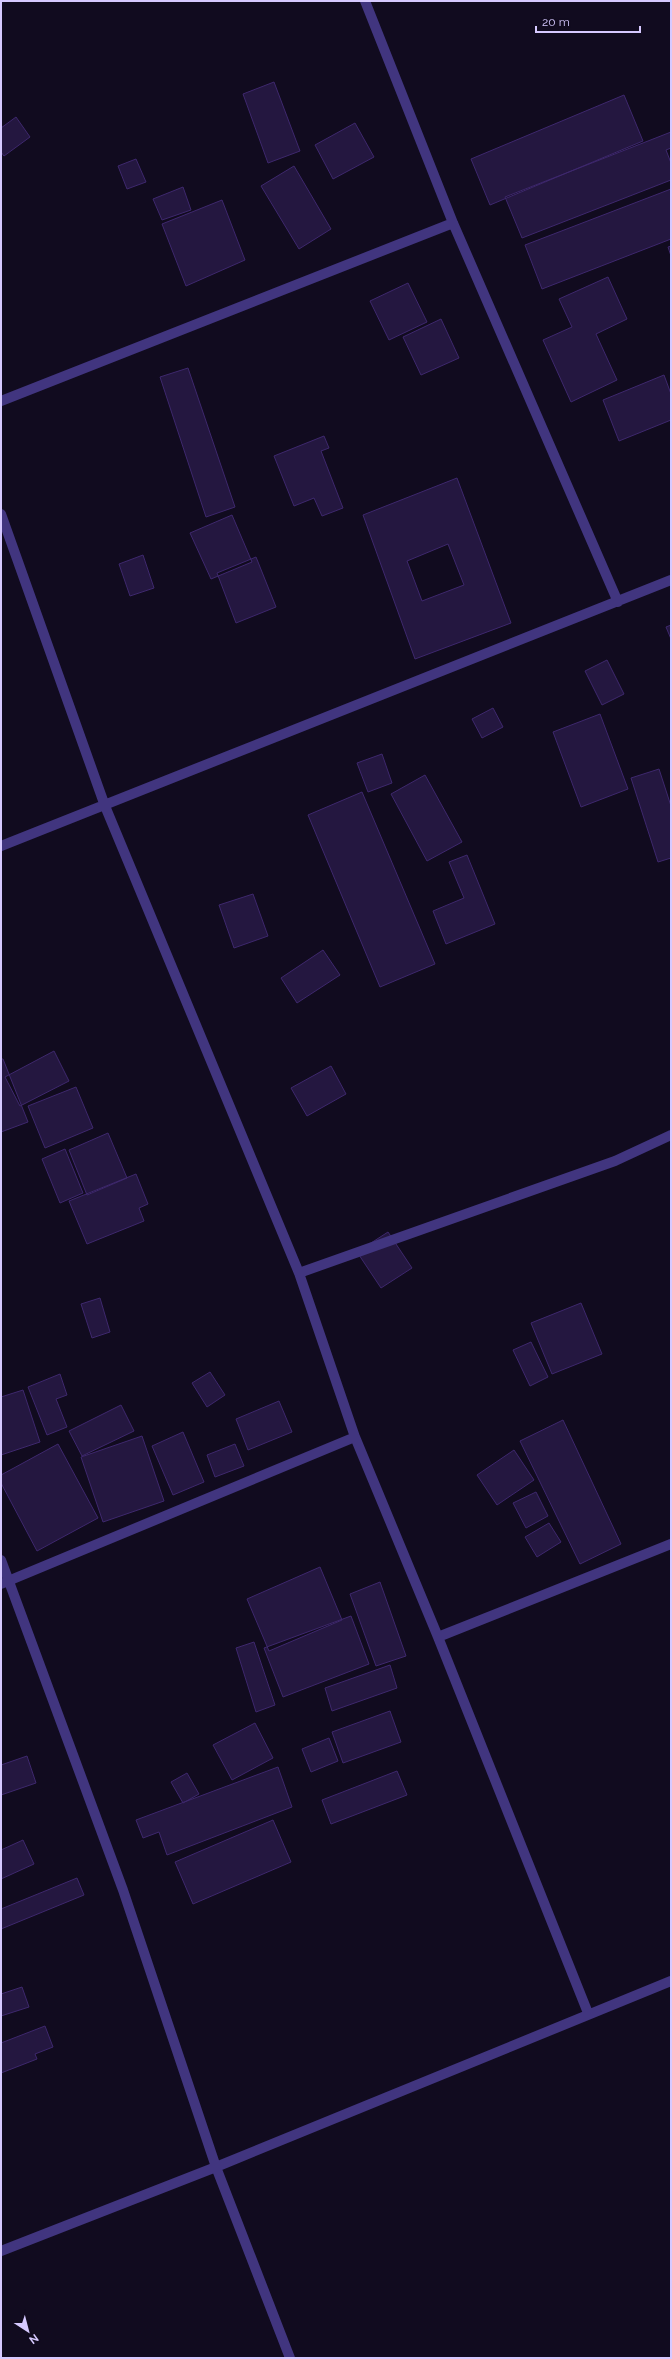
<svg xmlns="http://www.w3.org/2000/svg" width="672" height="2359" viewBox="0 0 672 2359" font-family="Raleway,sans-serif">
<rect width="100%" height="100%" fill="#110b1f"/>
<path fill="#241740" stroke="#3e286d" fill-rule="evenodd" d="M274,82L300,151L268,163L243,94Z
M624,95L643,141L490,205L471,159Z
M16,117L30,137L4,156L1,152V128Z
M355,123L374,157L333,179L315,145Z
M671,132V148L666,150L671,163V180L522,238L505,197Z
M136,159L146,182L127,189L118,166Z
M294,166L331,229L299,249L261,186Z
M183,187L191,210L162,220L153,199Z
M671,189V239L542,289L525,245Z
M222,200L245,260L186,286L162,224Z
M671,246V256L668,247Z
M608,277L627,319L596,334L617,380L571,402L543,340L572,327L559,299Z
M408,283L427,322L389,340L370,301Z
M441,319L459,358L421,375L403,337Z
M188,368L235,507L206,517L160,377Z
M664,375L671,394V420L619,441L603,400Z
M324,436L329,448L321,451L343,508L322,516L314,498L294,506L274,456Z
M457,478L511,623L415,659L363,515ZM448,544L464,585L422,601L407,561Z
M232,515L252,562L211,579L190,533Z
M143,555L154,588L130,596L119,564Z
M256,557L276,607L236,623L217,573Z
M671,625V639L666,627Z
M607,660L624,694L602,705L585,671Z
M493,708L503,727L482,738L472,719Z
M600,714L628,789L581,807L553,732Z
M382,754L392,783L368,792L357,763Z
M659,769L671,806V858L658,862L631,778Z
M425,775L462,842L427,861L391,794Z
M362,792L435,964L380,987L308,815Z
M467,855L495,924L446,944L433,911L464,898L449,862Z
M253,894L268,936L234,948L219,905Z
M323,950L340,975L297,1003L281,978Z
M54,1051L69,1081L20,1106L5,1077Z
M1,1059H3L28,1122L1,1132Z
M331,1066L346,1094L307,1116L291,1088Z
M76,1087L93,1128L45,1148L28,1106Z
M108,1133L127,1178L87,1195L69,1150Z
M65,1149L83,1193L60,1203L42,1159Z
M136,1174L148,1204L139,1208L144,1221L87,1244L69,1201Z
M388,1232L412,1268L381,1288L357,1252Z
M100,1298L110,1332L92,1338L81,1304Z
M581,1303L602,1354L552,1374L531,1323Z
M531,1342L548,1377L530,1386L513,1350Z
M210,1372L225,1395L207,1407L192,1383Z
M60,1374L67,1395L56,1399L67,1427L47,1435L28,1387Z
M23,1390L40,1442L1,1455V1397Z
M279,1401L292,1432L248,1450L236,1419Z
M121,1405L134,1431L82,1456L69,1431Z
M563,1420L621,1544L580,1564L520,1441Z
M183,1432L204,1482L173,1495L152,1446Z
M142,1436L164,1501L103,1522L81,1457Z
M58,1444L98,1518L37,1551L1,1483V1475Z
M235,1444L244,1466L215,1477L207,1455Z
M514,1450L534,1480L497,1505L477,1475Z
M536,1492L548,1516L526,1528L513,1503Z
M549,1523L561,1542L537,1557L525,1537Z
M320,1567L342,1620L269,1651L247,1599Z
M380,1582L406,1656L376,1666L350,1594Z
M351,1616L369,1664L283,1697L264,1648Z
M254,1642L275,1705L256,1712L236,1648Z
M390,1665L397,1688L332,1711L325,1688Z
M390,1711L401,1742L343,1763L332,1732Z
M255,1723L273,1758L232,1780L213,1745Z
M329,1738L338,1761L311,1772L302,1749Z
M27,1756L36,1783L1,1795V1765Z
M278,1767L292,1807L167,1855L159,1832L143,1838L136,1820Z
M397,1771L407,1795L331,1824L322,1800Z
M187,1773L199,1794L183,1803L171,1782Z
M273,1820L291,1862L193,1904L175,1862Z
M23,1840L34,1864L1,1879V1850Z
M77,1878L84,1895L1,1929V1909Z
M22,1987L29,2007L1,2016V1994Z
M45,2026L53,2047L35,2054L37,2059L1,2073V2043Z"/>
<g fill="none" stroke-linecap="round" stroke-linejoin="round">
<path stroke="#41357f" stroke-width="10" d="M365,1L453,223L618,602
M1,401L453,223
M1,514L105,806L299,1273L355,1437L438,1637L588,2013
M1,846L671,580
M299,1273L615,1161L671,1135
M1,1560L123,1890L216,2167L290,2358
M1,1584L355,1437
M438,1637L671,1544
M1,2251L216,2167L671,1981"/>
</g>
<rect width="672" height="2359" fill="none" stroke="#d6c9ff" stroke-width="4"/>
<g transform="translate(28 2331) rotate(144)" stroke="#110b1f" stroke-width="3" paint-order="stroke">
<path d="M0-3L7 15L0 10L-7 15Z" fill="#d6c9ff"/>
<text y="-6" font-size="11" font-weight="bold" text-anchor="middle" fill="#d6c9ff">N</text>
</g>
<path d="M536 26v6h104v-6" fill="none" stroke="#d6c9ff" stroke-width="2"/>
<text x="542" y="26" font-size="12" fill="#d6c9ff" stroke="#110b1f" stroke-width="3" paint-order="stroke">20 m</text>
</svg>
